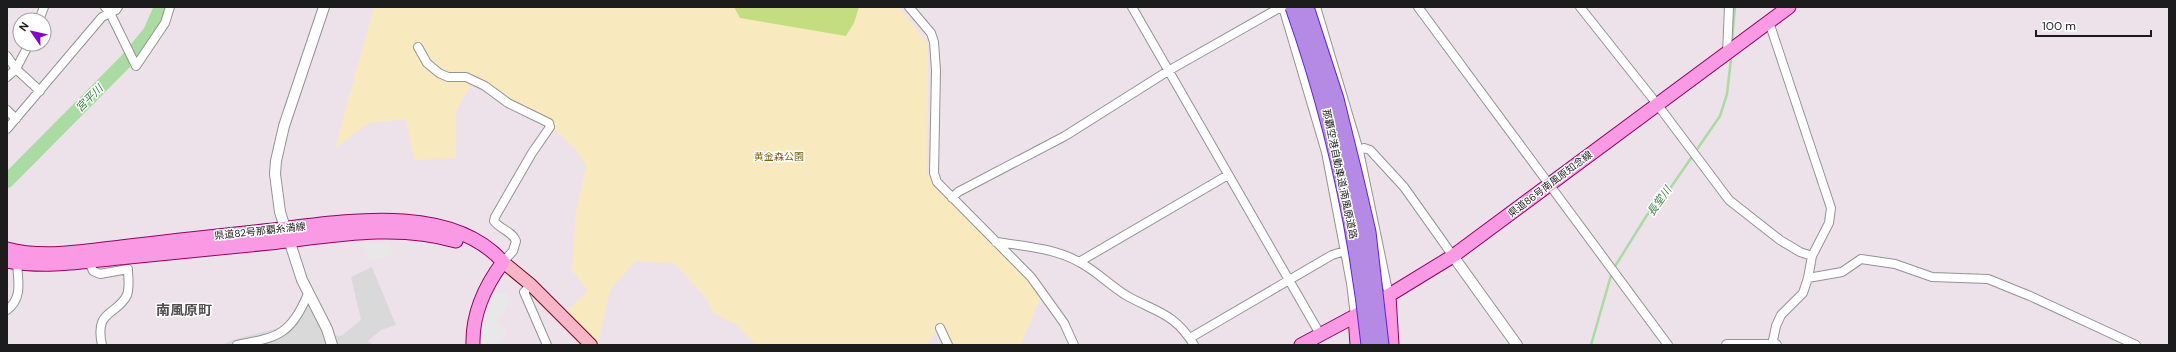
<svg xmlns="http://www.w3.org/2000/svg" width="2176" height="352" viewBox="0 0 2176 352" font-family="'DM Sans','Noto Sans JP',sans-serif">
<rect width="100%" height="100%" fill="#eee2ea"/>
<path fill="#dad9da" d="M372,267L396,325L381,330L368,341L374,345H222L232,340L282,327L296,313L305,293L324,334L341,336L361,320L351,277Z"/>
<path fill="#f8eabe" d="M374,7H899L928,44L927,171L937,189L1012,263L1041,296L1021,345H955L940,328L926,345H757L735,324L713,313L707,299L674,263L635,261L610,290L598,343L567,311L588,291L572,270L576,211L586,166L576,150L542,117L472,83L456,111V158L414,160L406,119L369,123L335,148Z"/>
<path fill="#c3dd80" d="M734,7H859L854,23L846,36L740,18Z"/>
<path fill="#e8e8e8" d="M389,242L392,255L370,261L365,245Z
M495,293H504L511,298L506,309L496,322L507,332L496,345H480L484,309Z"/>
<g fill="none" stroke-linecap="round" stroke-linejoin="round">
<path stroke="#a9dba2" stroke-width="2.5" d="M1732,40L1735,7
M1614,268L1647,215L1669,190L1720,116L1727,94L1731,59
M1591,345L1612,272"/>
<path stroke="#a9dba2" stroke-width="14" d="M7,181L127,60L150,32L161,7"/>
<defs>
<path id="minor" d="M105,7L110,13L136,66L165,23L170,7
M909,7L931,33L934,42L936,70L934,173L937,182L1031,277L1064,323L1074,345
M1132,7L1320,334
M1283,7L1326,152L1351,283L1355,316
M1316,7L1359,151L1389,296
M1418,7L1668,345
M1580,7L1657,104L1729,200L1780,240L1800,252L1812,256
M39,20L44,7
M1769,22L1831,208L1829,223L1812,256L1808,278L1803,293L1781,315L1776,326L1772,345
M418,47L427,63L439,73L448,77H466L485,86L508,103L549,123L550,127L532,153L495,217L494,221C501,230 512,231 516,241L513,251L503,262
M1727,53L1729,7
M7,56L16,69L40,91
M7,77L16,69L29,44
M7,110L16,119
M7,129L102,17L116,10L118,7
M1359,151L1364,148L1370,150L1404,187L1453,256
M952,198L958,192L1065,136L1168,71L1281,7
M996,242C1023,246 1054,248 1079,262C1097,271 1111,287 1129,297C1159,313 1175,314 1194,345
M89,262L93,271L100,274L128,269C128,277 130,287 127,295C117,316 94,309 102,345
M1079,262L1228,175
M1808,278L1842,272L1861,259L1895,264L1932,277L1988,279L2030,296L2136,345
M531,285L524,292L547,345
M7,310C23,298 18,281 17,263
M940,328L948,345
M1190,338L1332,255L1345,251
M237,345C279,337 290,335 308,294"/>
<path id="tertiary" d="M324,7L284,126L276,161L275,174L280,212L302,280L327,329L332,345
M1453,256L1517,345
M1727,345H1776"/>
<path id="secondary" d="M503,262L531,285L591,345"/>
<path id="primary" d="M7,249C44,259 84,251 121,247C169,241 216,236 263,231C335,223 448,200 503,262
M7,261C45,268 81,262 119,258C169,253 219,248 270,243C331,236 396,223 456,241
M1389,296L1392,345
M1355,316L1357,345
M473,345C472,314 485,286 503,262
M1301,345L1355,316L1453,256L1789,7"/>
</defs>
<use href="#minor" stroke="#939393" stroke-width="10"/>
<use href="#tertiary" stroke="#939393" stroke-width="12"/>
<use href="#secondary" stroke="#71061e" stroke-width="14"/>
<use href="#primary" stroke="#930263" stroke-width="15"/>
<use href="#minor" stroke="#fff" stroke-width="8"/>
<use href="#tertiary" stroke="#fff" stroke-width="10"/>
<use href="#secondary" stroke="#f8b5c8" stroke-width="12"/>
<use href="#primary" stroke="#fb9ae4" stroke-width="13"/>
<defs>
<path id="motorway-bridge" d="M1293,7C1332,117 1357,229 1369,345
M1306,7L1336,99L1355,176L1368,232L1381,345"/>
</defs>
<use href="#motorway-bridge" stroke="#5e25d5" stroke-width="17" stroke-linecap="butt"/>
<use href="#motorway-bridge" stroke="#b58ae5" stroke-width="15"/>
</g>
<g text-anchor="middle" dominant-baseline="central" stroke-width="3" stroke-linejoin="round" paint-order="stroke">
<g font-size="10" fill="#785d0c" stroke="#fff">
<text x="779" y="156">黄金森公園</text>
</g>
<g font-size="10" fill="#1c1c1c" stroke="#fff">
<text transform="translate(1340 174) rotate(78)">那覇空港自動車道;南風原道路</text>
<text transform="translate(1550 184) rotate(-37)">県道86号南風原知念線</text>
<text transform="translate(260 231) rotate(-6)">県道82号那覇糸満線</text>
</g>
<g font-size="11" font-style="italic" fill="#3c8448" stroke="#fff">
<text transform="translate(89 98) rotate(-45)">宮平川</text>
<text transform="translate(1659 201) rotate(-55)">長堂川</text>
</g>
<g font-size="14" font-weight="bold" fill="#4f4f4f" stroke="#fff">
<text x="184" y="310">南風原町</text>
</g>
</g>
<rect width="2176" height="352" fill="none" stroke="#1c1c1c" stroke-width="16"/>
<g transform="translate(32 32) rotate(304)"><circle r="19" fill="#ffffff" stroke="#a4a4a4"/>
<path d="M0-3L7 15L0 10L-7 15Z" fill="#8502c6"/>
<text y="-6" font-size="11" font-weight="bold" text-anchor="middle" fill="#1c1c1c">N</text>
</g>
<path d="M2036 30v6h115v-6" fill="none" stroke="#1c1c1c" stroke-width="2"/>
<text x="2042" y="30" font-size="12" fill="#1c1c1c" stroke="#ffffff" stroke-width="3" paint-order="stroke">100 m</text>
</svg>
